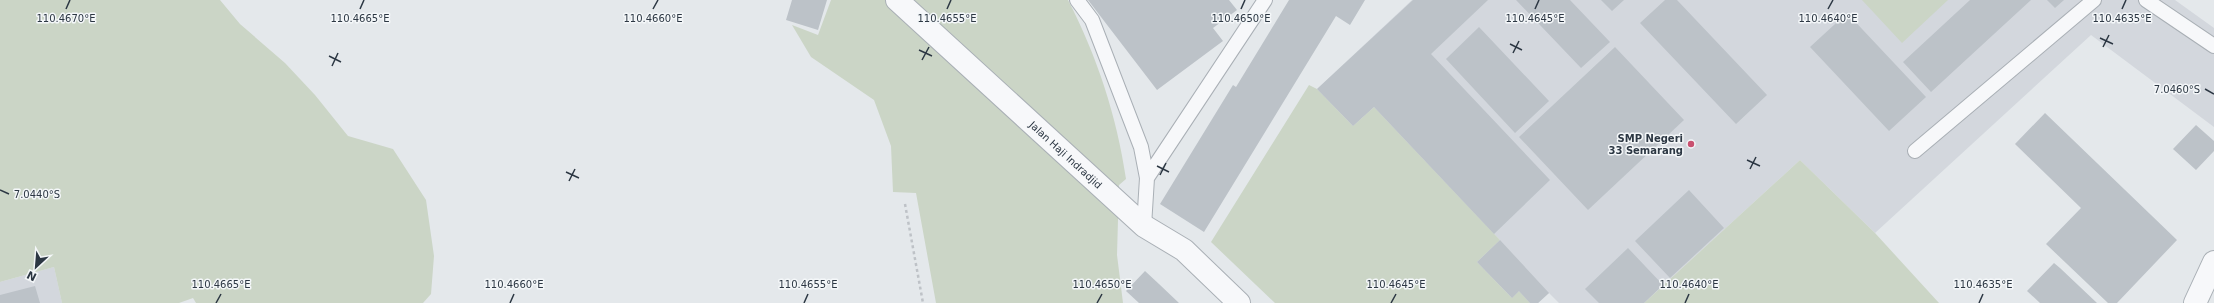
<svg xmlns="http://www.w3.org/2000/svg" width="2214" height="303" viewBox="0 0 2214 303" font-family="'DejaVu Sans',sans-serif">
<rect width="100%" height="100%" fill="#e4e8eb"/>
<path fill="#d3d7dd" d="M1412,0H2175L2214,28V127L2091,35L1875,233L1800,160L1644,303H1559L1549,293L1538,303H1530L1512,298L1477,262L1500,240L1388,122L1374,107L1353,126L1317,89Z
M54,267L62,303H0V282Z"/>
<path fill="#cbd5c6" d="M0,0H220L240,24L285,63L315,95L348,136L393,149L426,200L434,256L431,294L423,303H196L193,298L179,303H62L54,267L0,282Z
M831,0H1068C1097,56 1117,117 1126,179L1119,185L1117,255L1123,303H936L916,193L893,192L891,146L874,100L811,57L792,25L818,35Z
M1862,0H1948L1902,43Z
M1309,85L1317,89L1353,126L1374,107L1500,240L1477,262L1512,298L1519,291L1530,303H1275L1211,242Z
M1800,160L1875,233L1939,303H1644Z"/>
<path fill="#bcc2c8" d="M792,0H827L818,30L786,20Z
M1088,0H1229L1237,10L1213,28L1223,41L1157,90Z
M1289,0H1365L1350,25L1336,16L1204,232L1160,204L1233,85L1236,87Z
M1413,0H1488L1431,54L1550,180L1494,234L1374,107L1353,126L1317,89Z
M1516,0H1570L1610,42L1581,68Z
M1601,0H1624L1612,11Z
M1665,0H1677L1767,95L1736,124L1640,23Z
M1970,0H2031L1931,92L1903,62Z
M2047,0H2064L2055,8Z
M1847,13L1926,97L1889,131L1810,47Z
M1479,27L1549,101L1515,133L1446,59Z
M1615,47L1684,120L1588,210L1519,137Z
M2045,113L2177,240L2117,303H2108L2046,244L2081,208L2015,144Z
M2196,125L2214,141V151L2196,170L2173,149Z
M1689,190L1724,228L1670,278L1635,241Z
M1500,240L1549,293L1538,303H1530L1519,291L1512,298L1477,262Z
M1628,248L1663,285L1644,303H1599L1585,289Z
M2054,263L2060,268L2097,303H2040L2027,291Z
M1145,271L1159,284L1179,303H1139L1126,291Z
M35,286L40,303H0V295Z"/>
<g fill="none" stroke-linecap="round" stroke-linejoin="round">
<defs>
<path id="service" d="M1077,0L1092,20L1141,147L1147,178
M2146,0L2214,46
M1915,151L2094,0
M1144,226L1147,178L1265,0"/>
<g id="minor">
<path id="s1" d="M897,0L1144,226L1184,250L1239,303"/>
<path d="M2195,303L2214,262"/>
</g>
</defs>
<use href="#service" stroke="#a9afb5" stroke-width="16"/>
<use href="#minor" stroke="#a9afb5" stroke-width="24"/>
<path stroke="#bec2c7" stroke-width="2.5" stroke-dasharray="3 3" stroke-linecap="butt" d="M905,204L923,303"/>
<use href="#service" stroke="#f7f8fa" stroke-width="14"/>
<use href="#minor" stroke="#f7f8fa" stroke-width="22"/>
</g>
<path fill="none" stroke="#2c3743" stroke-width="1.5" d="M66,9L70,0M360,9L364,0M653,9L658,0M947,9L951,0M1241,9L1245,0M1535,9L1539,0M1828,9L1833,0M2122,9L2126,0M2100,38L2113,44M1510,44L1522,50M2103,47L2109,35M919,50L932,56M1513,53L1519,41M329,56L341,62M922,60L929,47M332,66L338,53M2205,89L2214,94M1747,160L1760,166M1157,166L1169,172M1750,169L1756,157M566,172L579,178M1160,175L1166,163M569,181L575,169M0,190L9,194M216,303L221,294M510,303L514,294M804,303L808,294M1097,303L1102,294M1391,303L1396,294M1685,303L1689,294M1979,303L1983,294"/>
<circle fill="#c95170" stroke="#f4f7f9" stroke-width="1.5" cx="1691" cy="144" r="4"/>
<g text-anchor="middle" dominant-baseline="central" stroke-width="3" stroke-linejoin="round" paint-order="stroke">
<g font-size="10" font-weight="bold" fill="#2c3743" stroke="#f4f7f9" text-anchor="end">
<text x="1683" y="138">SMP Negeri<tspan x="1683" dy="12">33 Semarang</tspan></text>
</g>
<g font-size="10" fill="#2c3743" stroke="#f4f7f9">
<text stroke="none"><textPath href="#s1" startOffset="229">Jalan Haji Indradjid</textPath></text>
</g>
</g>
<g font-size="10" text-anchor="middle" fill="#2c3743" stroke="#f4f7f9" stroke-width="3" stroke-linejoin="round" paint-order="stroke">
<text x="1535" y="22">110.4645°E</text>
<text x="1828" y="22">110.4640°E</text>
<text x="66" y="22">110.4670°E</text>
<text x="360" y="22">110.4665°E</text>
<text x="653" y="22">110.4660°E</text>
<text x="947" y="22">110.4655°E</text>
<text x="1241" y="22">110.4650°E</text>
<text x="2122" y="22">110.4635°E</text>
<text x="2177" y="93">7.0460°S</text>
<text x="37" y="198">7.0440°S</text>
<text x="221" y="288">110.4665°E</text>
<text x="514" y="288">110.4660°E</text>
<text x="808" y="288">110.4655°E</text>
<text x="1102" y="288">110.4650°E</text>
<text x="1396" y="288">110.4645°E</text>
<text x="1689" y="288">110.4640°E</text>
<text x="1983" y="288">110.4635°E</text>
</g>
<g transform="translate(36 267) rotate(206)" stroke="#f4f7f9" stroke-width="3" paint-order="stroke">
<path d="M0-3L7 15L0 10L-7 15Z" fill="#2c3743"/>
<text y="-6" font-size="11" font-weight="bold" text-anchor="middle" fill="#2c3743">N</text>
</g>
</svg>
